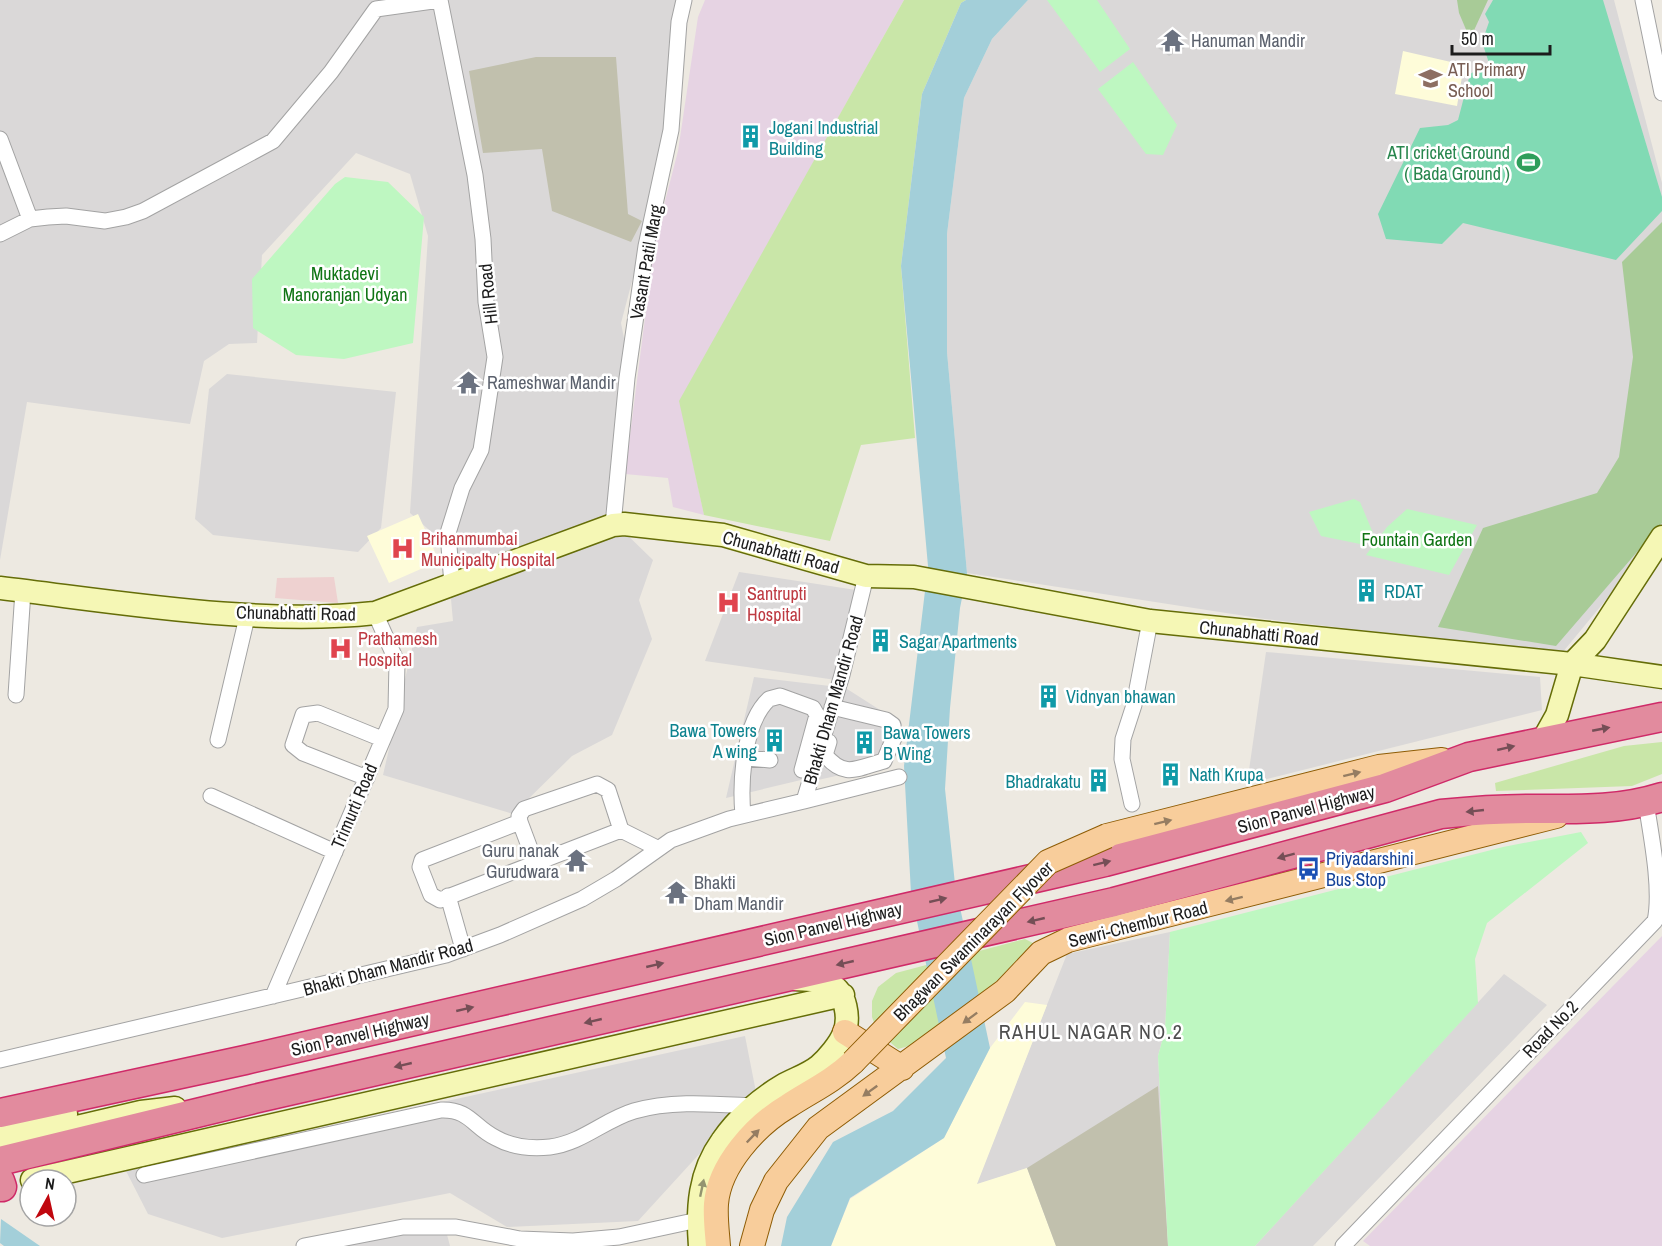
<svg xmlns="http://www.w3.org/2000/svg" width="1662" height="1246" viewBox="0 0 1662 1246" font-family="'Archivo Narrow',sans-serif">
<rect width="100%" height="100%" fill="#ede9e1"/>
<path fill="#dad8d8" d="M0,0H676L672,130L621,323L631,374L615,523L653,560L639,600L652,639L612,735L572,756L513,814L383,775L417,627L453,621L446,545L410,513L428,236L410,174L356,153L262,255L257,343L229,344L204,361L190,424L27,402L0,560Z
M1028,0H1614L1662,183V532L1562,653L1265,619L967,573L947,352V234L964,98L992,39Z
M227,374L396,392L381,528L358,552L213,535L195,519L209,389Z
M739,572L856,590L836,680L705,661Z
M1266,652L1540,677L1542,710L1247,784Z
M754,677L830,686L801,780L726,798Z
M844,687L902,724L891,756L880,766L818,780Z
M1170,932L1165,1030L1158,1056L1168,1246H1056L1027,1168L976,1185L1067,954Z
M1504,974L1547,1005L1313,1246H1255Z
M745,1036L756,1092L638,1221L507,1227L450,1193L222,1238L148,1214L126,1171Z
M445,1227L450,1246H316Z"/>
<path fill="#eed1d0" d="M334,577L338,603L275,598L277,578Z"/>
<path fill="#e6d3e3" d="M705,0H904L680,401L704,515L673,507L668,478L625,474L655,240L678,151L698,17Z
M1662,936V1246H1370L1363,1241Z"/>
<path fill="#fefcd9" d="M1403,51L1464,65L1457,106L1395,94Z
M418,514L439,561L389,583L367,536Z
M1025,1002L1047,1005L977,1184L1027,1168L1056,1246H831L850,1199L944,1138L990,1048Z"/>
<path fill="#cacaca" d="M1175,33L1185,48L1169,56L1158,48Z"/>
<path fill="#c1c0ad" d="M536,57H616L628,214L642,221L631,242L552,211L542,149L483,153L469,71Z
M1158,1086L1168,1246H1056L1027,1168Z"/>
<path fill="#c9e6a8" d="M904,0H966L961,3L922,94L901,266L915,438L861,445L830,541L704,515L679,401Z
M1662,742V774L1632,786L1496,791L1495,783L1624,746Z
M1025,939L1033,943C1000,978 945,1038 898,1049L877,1031L872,1017V1001L878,987L896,973Z"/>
<path fill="#a8cb97" d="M1457,0H1488L1470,39L1459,13Z
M1662,222V523L1556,646L1438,627L1483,528L1597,493L1619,457L1633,357L1622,262Z"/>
<path fill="#bef7c1" d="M1047,0H1097L1130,49L1100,72Z
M1133,62L1177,125L1163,155L1146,154L1098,89Z
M345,177L388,182L424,217L413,343L344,359L296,355L253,328L252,279L335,184Z
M1354,499L1360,502L1373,533L1365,545L1321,536L1309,512Z
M1407,509L1477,525L1449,575L1366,555L1387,527Z
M1581,832L1588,843L1487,923L1475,959L1478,1003L1255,1246H1168L1158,1056L1165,1030L1170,932L1503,847Z"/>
<path fill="#81dab4" d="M1493,0H1603L1662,197V211L1616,260L1463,223L1442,244L1386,239L1378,214L1420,128L1448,125L1458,120L1470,74L1489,63L1482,42L1489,22L1485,14Z"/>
<path fill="#a3cfd9" d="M966,0H1028L992,39L964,98L947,234V352L967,573L960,608L950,708L945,789L955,884L990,1048L944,1138L850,1198L831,1246H781L787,1217L833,1142L893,1111L946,1058L911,893L904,766L928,566L901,266L922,94L961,3Z
M1,1219L40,1246H4L0,1243Z"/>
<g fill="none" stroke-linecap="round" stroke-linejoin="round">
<defs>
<path id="street" d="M440,0L475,175L483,239L486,302L495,357L481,450L462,488L448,533L452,585
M1643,0L1662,93
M0,139L30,219
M0,234L30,219L48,217L66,216L105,221L126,217L143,211L273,141L331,72L376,9L440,0
M613,525L627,378L646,246L671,130L679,22L684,0
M16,695L23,591
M218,740L248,613
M829,742L825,755C845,779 857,768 884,761L894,738L893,725L886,720L832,707
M746,758L770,760
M802,770L808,748
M367,778L303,753L293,745L303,715L318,713L382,739
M211,796L335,852
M804,801L899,777
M1132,804L1122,759L1123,739L1134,705L1150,621
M743,815C740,783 743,723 769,699L780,696L813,708L817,715L808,748L819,752
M520,822L535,862
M621,830L440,900L431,895L420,867L422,860L520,822L519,816L524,809L597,784L608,790L621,830L657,848
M448,896L463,949
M273,996L396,709L397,662L375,613
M0,1060L446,955L500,935L582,899L616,879L671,840L729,819L804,801L842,675L866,576
M144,1175L441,1110C470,1109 473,1127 496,1138C512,1147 531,1149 550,1147C582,1143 604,1120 634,1111C672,1100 714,1104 753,1106
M304,1246L403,1227H456L520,1239L573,1241L619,1237L698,1220
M1343,1246L1655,921C1662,890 1651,835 1646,803"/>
<path id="secondary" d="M0,588C119,602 257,626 375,613L613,525L624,524L723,535L866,576L914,577L1150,621L1572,664L1662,677
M1543,740L1557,715L1572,664L1595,640L1662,537
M0,1128L66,1114
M0,1145L141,1112L175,1108
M32,1180L843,995
M700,1246C697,1208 699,1173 722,1141C737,1119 760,1099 782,1086C794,1079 808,1075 819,1066C827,1059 840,1044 844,1033C850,1019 846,992 831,985C820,979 807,980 795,979"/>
<path id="primary" d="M1107,836L1379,767L1442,760
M845,1032L902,1068
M718,1246C717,1232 715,1218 716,1204C719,1165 756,1125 788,1106C811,1091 833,1081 853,1062
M752,1246L762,1210L776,1181L818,1128L1005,991L1041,953L1068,940L1556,816"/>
<path id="highway" d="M0,1113L245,1060L1105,862L1385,788L1469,757L1662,717
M0,1161L254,1099L1114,902L1441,814C1471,811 1500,809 1529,809C1575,809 1618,811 1662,797
M0,1181L2,1187"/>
</defs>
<use href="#street" stroke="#a3a3a3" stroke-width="17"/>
<use href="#secondary" stroke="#656d08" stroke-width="25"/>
<use href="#primary" stroke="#8e5c05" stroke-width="26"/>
<use href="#highway" stroke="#cf2a68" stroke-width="31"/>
<use href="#street" stroke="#fff" stroke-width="15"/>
<use href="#secondary" stroke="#f5f7b5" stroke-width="22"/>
<use href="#primary" stroke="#f8cd9b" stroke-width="24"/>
<use href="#highway" stroke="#e28b9e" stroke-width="28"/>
<defs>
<path id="primary-bridge" d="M853,1062L1048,862L1107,836"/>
</defs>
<use href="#primary-bridge" stroke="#8e5c05" stroke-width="26" stroke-linecap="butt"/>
<use href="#primary-bridge" stroke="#f8cd9b" stroke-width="24"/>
</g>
<defs><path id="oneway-solid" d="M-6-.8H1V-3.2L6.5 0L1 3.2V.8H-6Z" transform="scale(1.5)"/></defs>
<g fill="#754e56">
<use href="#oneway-solid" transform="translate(1601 729) rotate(-11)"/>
<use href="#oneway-solid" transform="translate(1506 748) rotate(-13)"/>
<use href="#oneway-solid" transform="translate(1475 811) rotate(174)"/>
<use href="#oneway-solid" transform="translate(1286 856) rotate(165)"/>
<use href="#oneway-solid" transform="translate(1102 863) rotate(-14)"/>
<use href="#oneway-solid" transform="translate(938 900) rotate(-13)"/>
<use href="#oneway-solid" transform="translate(1036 920) rotate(167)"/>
<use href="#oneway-solid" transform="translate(845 963) rotate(167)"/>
<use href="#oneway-solid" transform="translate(655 965) rotate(-13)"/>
<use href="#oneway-solid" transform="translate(465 1009) rotate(-13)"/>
<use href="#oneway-solid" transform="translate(593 1021) rotate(167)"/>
<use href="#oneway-solid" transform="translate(403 1065) rotate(167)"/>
</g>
<g fill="#957d62">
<use href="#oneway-solid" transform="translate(1352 774) rotate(-14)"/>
<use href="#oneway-solid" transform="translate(1163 822) rotate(-14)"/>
<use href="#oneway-solid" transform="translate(1234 899) rotate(166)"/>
<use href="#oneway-solid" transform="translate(970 1018) rotate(143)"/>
<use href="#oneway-solid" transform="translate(870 1091) rotate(144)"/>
<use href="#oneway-solid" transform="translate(753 1136) rotate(-46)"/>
</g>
<use fill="#939470" href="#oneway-solid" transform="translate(702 1188) rotate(-78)"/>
<defs>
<symbol id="temple-bare" viewBox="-9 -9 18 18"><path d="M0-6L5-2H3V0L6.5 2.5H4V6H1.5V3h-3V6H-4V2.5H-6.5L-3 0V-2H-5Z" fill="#6b7280" stroke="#fff" stroke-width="2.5" paint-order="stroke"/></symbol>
<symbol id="school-bare" viewBox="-9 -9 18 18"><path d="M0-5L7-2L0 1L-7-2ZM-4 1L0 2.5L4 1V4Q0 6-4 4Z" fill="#8d6e63" stroke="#fff" stroke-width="2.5" paint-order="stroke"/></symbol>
<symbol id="building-bare" viewBox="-9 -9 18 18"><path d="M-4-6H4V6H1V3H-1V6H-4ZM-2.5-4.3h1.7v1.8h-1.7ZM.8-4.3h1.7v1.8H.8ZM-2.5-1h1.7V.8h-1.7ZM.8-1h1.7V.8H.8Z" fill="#0f9aa8" stroke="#fff" stroke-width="2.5" paint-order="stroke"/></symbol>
<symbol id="stadium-bare" viewBox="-9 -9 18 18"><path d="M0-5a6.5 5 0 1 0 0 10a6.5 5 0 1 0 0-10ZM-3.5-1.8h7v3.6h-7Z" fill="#2e9e5b" stroke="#fff" stroke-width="2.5" paint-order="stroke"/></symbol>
<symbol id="hospital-bare" viewBox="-9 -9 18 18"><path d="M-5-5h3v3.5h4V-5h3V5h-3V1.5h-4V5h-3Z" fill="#e0444e" stroke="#fff" stroke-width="2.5" paint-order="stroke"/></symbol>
<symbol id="bus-bare" viewBox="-9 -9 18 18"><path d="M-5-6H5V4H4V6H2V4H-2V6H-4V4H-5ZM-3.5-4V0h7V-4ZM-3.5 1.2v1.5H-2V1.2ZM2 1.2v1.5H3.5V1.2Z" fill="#1a4fb4" stroke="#fff" stroke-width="2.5" paint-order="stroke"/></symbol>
</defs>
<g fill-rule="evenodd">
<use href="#temple-bare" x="1156" y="24" width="33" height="33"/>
<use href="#school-bare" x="1414" y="62" width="33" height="33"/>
<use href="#building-bare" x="734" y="120" width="33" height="33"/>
<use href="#stadium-bare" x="1512" y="146" width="33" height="33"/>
<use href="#temple-bare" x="452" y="366" width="33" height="33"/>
<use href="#hospital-bare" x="386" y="532" width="33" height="33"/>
<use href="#building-bare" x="1350" y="574" width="33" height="33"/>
<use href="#hospital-bare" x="712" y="586" width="33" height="33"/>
<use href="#building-bare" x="864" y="624" width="33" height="33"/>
<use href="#hospital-bare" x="324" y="632" width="33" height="33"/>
<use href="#building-bare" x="1032" y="680" width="33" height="33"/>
<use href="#building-bare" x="758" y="724" width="33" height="33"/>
<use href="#building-bare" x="848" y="726" width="33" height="33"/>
<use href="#building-bare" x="1154" y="758" width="33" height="33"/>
<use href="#building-bare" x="1082" y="764" width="33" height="33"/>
<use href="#temple-bare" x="560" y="844" width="33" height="33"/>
<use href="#bus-bare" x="1292" y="852" width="33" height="33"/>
<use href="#temple-bare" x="660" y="876" width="33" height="33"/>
</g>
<g text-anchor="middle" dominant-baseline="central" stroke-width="5" stroke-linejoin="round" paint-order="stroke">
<g font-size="18" fill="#5b616d" stroke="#fff" text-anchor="start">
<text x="1191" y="40">Hanuman Mandir</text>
<text x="487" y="382">Rameshwar Mandir</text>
<text x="559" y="850" text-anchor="end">Guru nanak<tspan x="559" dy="21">Gurudwara</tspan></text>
<text x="694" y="882">Bhakti<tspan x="694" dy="21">Dham Mandir</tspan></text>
</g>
<g font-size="18" fill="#785e54" stroke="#fff" text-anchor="start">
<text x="1448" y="69">ATI Primary<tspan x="1448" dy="21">School</tspan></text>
</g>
<g font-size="18" fill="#0d838f" stroke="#fff" text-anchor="start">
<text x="769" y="127">Jogani Industrial<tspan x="769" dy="21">Building</tspan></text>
<text x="1384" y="591">RDAT</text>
<text x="899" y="641">Sagar Apartments</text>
<text x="1066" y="696">Vidnyan bhawan</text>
<text x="757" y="730" text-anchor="end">Bawa Towers<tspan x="757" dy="21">A wing</tspan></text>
<text x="883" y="732">Bawa Towers<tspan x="883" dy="21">B Wing</tspan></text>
<text x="1189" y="774">Nath Krupa</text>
<text x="1081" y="781" text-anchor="end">Bhadrakatu</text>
</g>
<g font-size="18" fill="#27864d" stroke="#fff" text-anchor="end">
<text x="1510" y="152">ATI cricket Ground<tspan x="1510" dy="21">( Bada Ground )</tspan></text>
</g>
<g font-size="18" fill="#1c1c1c" stroke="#fff">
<text transform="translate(646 262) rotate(-80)">Vasant Patil Marg</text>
<text transform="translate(488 294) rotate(-96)">Hill Road</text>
<text transform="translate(781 552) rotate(15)">Chunabhatti Road</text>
<text transform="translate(296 613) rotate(1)">Chunabhatti Road</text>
<text transform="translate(1259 633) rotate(6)">Chunabhatti Road</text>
<text transform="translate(833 700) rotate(-74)">Bhakti Dham Mandir Road</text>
<text transform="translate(354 806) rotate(-67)">Trimurti Road</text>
<text transform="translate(1306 809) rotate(-15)">Sion Panvel Highway</text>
<text transform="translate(833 924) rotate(-13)">Sion Panvel Highway</text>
<text transform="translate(1138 924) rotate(-14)">Sewri-Chembur Road</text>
<text transform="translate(973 941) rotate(-45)">Bhagwan Swaminarayan Flyover</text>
<text transform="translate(388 967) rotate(-15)">Bhakti Dham Mandir Road</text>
<text transform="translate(1550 1029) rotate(-46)">Road No.2</text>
<text transform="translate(360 1034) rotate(-13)">Sion Panvel Highway</text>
</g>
<g font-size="18" fill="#0f7414" stroke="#fff">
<text x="345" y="273">Muktadevi<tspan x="345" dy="21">Manoranjan Udyan</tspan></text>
<text x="1417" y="539">Fountain Garden</text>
</g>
<g font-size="18" fill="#be3a42" stroke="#fff" text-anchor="start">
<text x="421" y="538">Brihanmumbai<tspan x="421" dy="21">Municipalty Hospital</tspan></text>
<text x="747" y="593">Santrupti<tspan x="747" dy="21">Hospital</tspan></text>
<text x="358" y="638">Prathamesh<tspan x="358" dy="21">Hospital</tspan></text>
</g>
<g font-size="18" fill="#164399" stroke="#fff" text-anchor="start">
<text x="1326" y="858">Priyadarshini<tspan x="1326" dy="21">Bus Stop</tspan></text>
</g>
<g font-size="20" letter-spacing="1.5" fill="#4f4f4f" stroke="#fff">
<text x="1091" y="1031">RAHUL NAGAR NO.2</text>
</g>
</g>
<g transform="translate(48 1198) rotate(8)"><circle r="28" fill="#ffffff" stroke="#a4a4a4" stroke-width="1.5"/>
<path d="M0-4.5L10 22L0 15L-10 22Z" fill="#c0070e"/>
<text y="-9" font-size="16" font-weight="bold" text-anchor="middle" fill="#1c1c1c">N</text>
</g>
<path d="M1452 45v9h98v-9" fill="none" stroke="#1c1c1c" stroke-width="3"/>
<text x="1461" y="45" font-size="18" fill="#1c1c1c" stroke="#ffffff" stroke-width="4.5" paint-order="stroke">50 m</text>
</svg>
